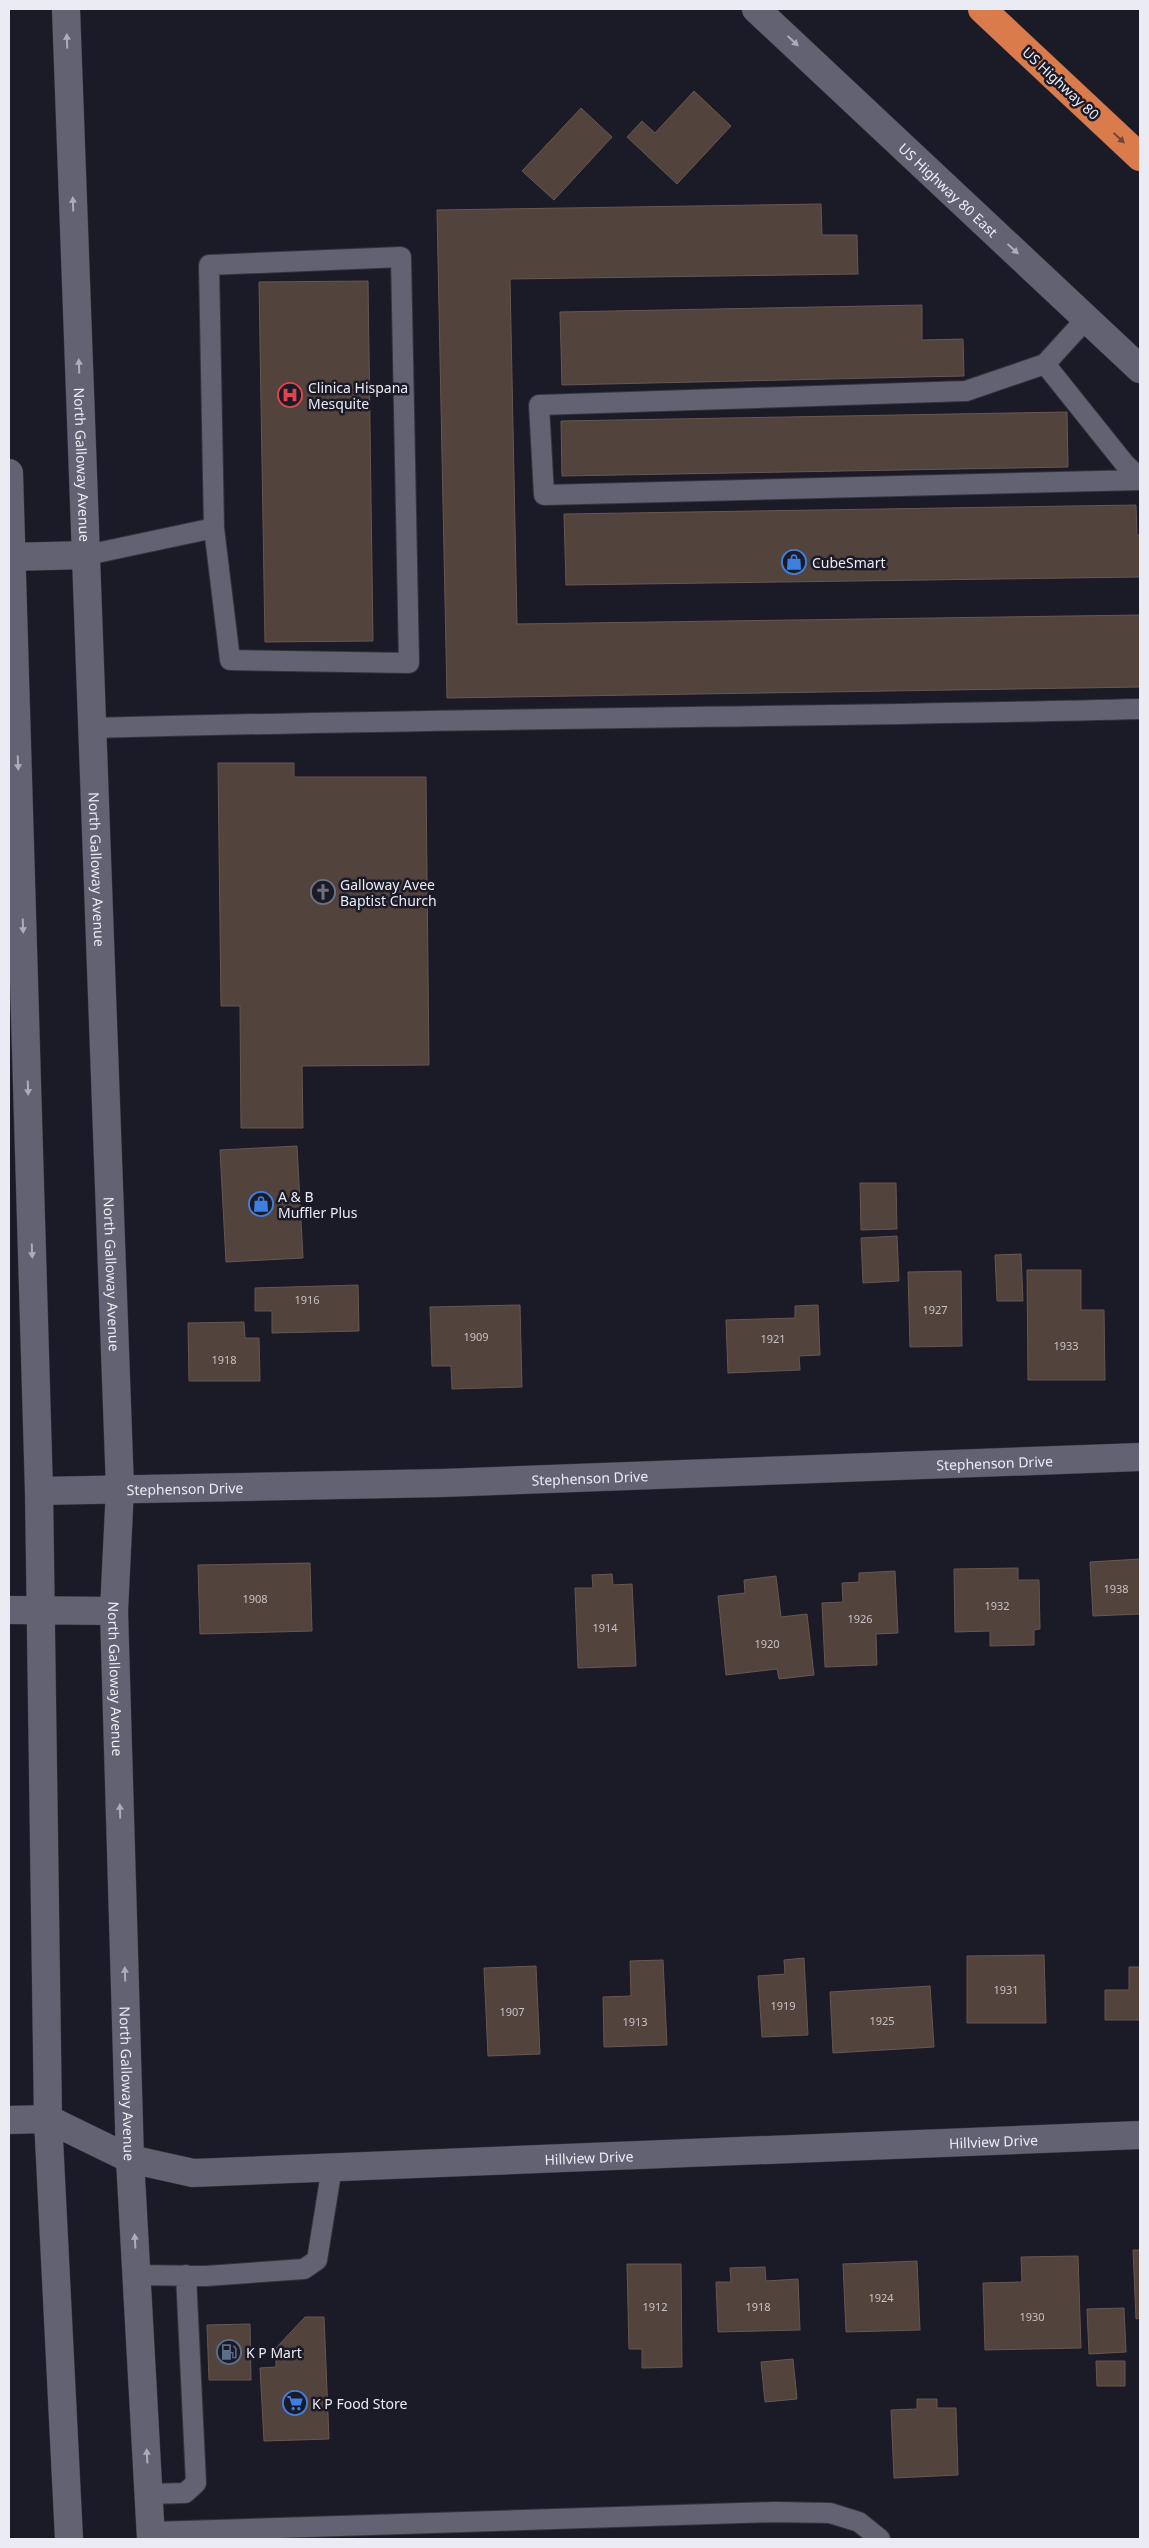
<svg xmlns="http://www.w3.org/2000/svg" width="1149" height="2548" viewBox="0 0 1149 2548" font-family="'Noto Sans',sans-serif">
<rect width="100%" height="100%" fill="#1b1a27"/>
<path fill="#53433d" stroke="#685751" d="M694,91L731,126L677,184L627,137L642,121L655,133Z
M581,108L612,137L554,200L522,171Z
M821,204L822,235H857L858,274L510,279L517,624L1140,615V687L447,698L437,210Z
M368,281L373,641L265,642L259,282Z
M922,305V340L963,339L964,376L562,385L560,312Z
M1067,412L1068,467L562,476L561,421Z
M1136,505L1137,535H1140V577L566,585L564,514Z
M218,763H294V777H426L429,1065L302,1066L303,1128H241L240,1006H221Z
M297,1146L303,1258L226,1262L220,1150Z
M860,1183H896L897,1229L861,1230Z
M897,1236L899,1281L863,1283L861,1238Z
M1021,1254L1023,1301H997L995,1255Z
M1027,1270H1081V1310H1104L1105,1380H1028Z
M961,1271L962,1346L910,1347L908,1272Z
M358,1285L359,1331L272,1333V1311H255V1288Z
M520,1305L522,1387L452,1389L451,1366H432L430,1307Z
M818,1305L820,1355L799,1356L800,1370L728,1373L726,1320L795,1318V1306Z
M244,1322L245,1338H259L260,1381H189L188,1323Z
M1140,1559V1614L1093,1616L1090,1562Z
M310,1563L312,1631L200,1634L198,1565Z
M1018,1568V1580H1039L1040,1629L1034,1630V1645L990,1646V1631L955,1632L954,1569Z
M895,1571L898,1633L876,1634L877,1665L825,1667L822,1603L843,1602L842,1583L859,1582V1573Z
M612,1574L613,1585L632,1584L636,1666L578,1668L575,1588H593L592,1575Z
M776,1576L781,1617L807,1614L814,1675L779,1679L777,1669L726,1675L718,1596L745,1593L744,1580Z
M1044,1955L1046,2023H967V1956Z
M804,1958L808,2035L762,2037L758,1976L785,1974L784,1960Z
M663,1960L667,2045L604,2047L603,1997L631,1996L630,1961Z
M536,1966L540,2054L488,2056L484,1968Z
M1129,1967H1140V2020H1105V1990H1129Z
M930,1986L934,2047L833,2053L830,1992Z
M1133,2250H1140V2318L1136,2319Z
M1078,2256L1081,2348L985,2350L983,2283L1022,2282L1021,2257Z
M917,2261L920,2330L846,2332L843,2264Z
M627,2264H681L682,2367L642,2368V2349H629Z
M765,2267L766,2281L798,2279L800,2330L718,2332L716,2282H731L730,2268Z
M1124,2308L1126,2352L1089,2354L1087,2309Z
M305,2317H324L329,2439L264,2441L260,2368L276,2367V2348Z
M250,2324L251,2380H209L207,2325Z
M793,2359L797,2399L765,2402L761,2362Z
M1096,2361H1125V2386H1097Z
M917,2399H937V2408H956L958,2475L894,2478L891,2410L917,2409Z"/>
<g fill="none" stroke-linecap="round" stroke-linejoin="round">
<defs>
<path id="service" d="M1086,319L1045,364L1125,464L1140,478
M1045,364L966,391L539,405L544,495L1140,480
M87,555L214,528L230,660L409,663L401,257L209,265L214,528
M93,728C442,718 791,718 1140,709
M136,2275L206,2276L304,2269L317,2260L332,2167
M149,2494L185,2493L196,2483L186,2275
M151,2532L775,2512L830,2513L859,2522L880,2539"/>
<g id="minor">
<path id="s1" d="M39,1491L442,1483L1140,1457"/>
<path d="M9,1610L114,1611"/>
<path id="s2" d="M9,2120L48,2119L130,2159L193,2173L1140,2135"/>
</g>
<path id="tertiary" d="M9,557L87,555"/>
<g id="secondary">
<path id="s3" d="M66,9L120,1488L114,1611L130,2159L151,2539"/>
<path id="s4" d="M756,9L1140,369"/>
<path d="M9,473L39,1491L48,2119L69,2539"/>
</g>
<path id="motorway" d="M982,9L1140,157"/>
</defs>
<use href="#service" stroke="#34333d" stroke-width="22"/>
<use href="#minor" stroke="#34333d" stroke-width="29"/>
<use href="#tertiary" stroke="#34333d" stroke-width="29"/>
<use href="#secondary" stroke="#34333d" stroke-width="29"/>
<use href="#motorway" stroke="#34333d" stroke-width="29"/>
<use href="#service" stroke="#626272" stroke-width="20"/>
<use href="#minor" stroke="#626272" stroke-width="28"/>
<use href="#tertiary" stroke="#626272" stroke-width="28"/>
<use href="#secondary" stroke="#626272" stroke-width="28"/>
<use href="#motorway" stroke="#da7b4c" stroke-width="28"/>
</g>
<defs><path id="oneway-solid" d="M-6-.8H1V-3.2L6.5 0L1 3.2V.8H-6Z" transform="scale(1.25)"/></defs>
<g fill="#adadba">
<use href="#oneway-solid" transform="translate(67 41) rotate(-92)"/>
<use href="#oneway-solid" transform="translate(793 41) rotate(43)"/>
<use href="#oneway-solid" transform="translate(73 204) rotate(-92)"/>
<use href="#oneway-solid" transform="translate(1013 249) rotate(43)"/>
<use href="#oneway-solid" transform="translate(79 366) rotate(-92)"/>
<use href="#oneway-solid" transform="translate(18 763) rotate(88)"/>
<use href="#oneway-solid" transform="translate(23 926) rotate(88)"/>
<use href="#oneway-solid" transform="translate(28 1088) rotate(88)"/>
<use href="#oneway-solid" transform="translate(32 1251) rotate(88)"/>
<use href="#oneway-solid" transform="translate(120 1811) rotate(-92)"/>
<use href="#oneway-solid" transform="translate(125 1974) rotate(-92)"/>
<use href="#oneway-solid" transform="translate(135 2241) rotate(-93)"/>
<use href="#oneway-solid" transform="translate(147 2456) rotate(-93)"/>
</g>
<use fill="#714638" href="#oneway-solid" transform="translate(1119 138) rotate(43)"/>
<defs>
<symbol id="hospital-ring" viewBox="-11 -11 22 22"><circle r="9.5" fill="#1b1a27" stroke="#e0444e" stroke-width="1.5"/><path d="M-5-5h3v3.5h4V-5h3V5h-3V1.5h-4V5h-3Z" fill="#e0444e"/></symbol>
<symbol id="shop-ring" viewBox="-11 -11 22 22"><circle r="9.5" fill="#1b1a27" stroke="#3f7fe0" stroke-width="1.5"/><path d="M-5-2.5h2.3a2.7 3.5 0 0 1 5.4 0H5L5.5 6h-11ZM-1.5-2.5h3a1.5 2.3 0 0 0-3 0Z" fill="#3f7fe0"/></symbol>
<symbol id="church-ring" viewBox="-11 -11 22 22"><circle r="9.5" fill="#1b1a27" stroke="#6b7280" stroke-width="1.5"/><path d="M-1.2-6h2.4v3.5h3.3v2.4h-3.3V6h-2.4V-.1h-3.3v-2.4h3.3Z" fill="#6b7280"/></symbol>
<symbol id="fuel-ring" viewBox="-11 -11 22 22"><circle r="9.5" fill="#1b1a27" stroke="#5c6f8a" stroke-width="1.5"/><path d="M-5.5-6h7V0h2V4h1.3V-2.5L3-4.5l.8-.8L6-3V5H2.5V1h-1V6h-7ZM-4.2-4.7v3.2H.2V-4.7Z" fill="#5c6f8a"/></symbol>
<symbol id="supermarket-ring" viewBox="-11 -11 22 22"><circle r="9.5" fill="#1b1a27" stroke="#3f7fe0" stroke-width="1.5"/><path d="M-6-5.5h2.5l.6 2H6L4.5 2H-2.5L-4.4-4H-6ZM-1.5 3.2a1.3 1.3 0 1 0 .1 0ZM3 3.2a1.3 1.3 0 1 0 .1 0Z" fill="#3f7fe0"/></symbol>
</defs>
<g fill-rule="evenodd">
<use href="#hospital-ring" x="276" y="381" width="28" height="28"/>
<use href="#shop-ring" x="780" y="548" width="28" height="28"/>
<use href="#church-ring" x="309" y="878" width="28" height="28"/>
<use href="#shop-ring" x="247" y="1190" width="28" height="28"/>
<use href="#fuel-ring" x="215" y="2338" width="28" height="28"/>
<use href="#supermarket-ring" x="281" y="2389" width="28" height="28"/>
</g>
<g text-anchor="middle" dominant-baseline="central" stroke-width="5" stroke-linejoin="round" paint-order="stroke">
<g font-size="11" fill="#c5c1c6">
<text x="307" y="1299">1916</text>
<text x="935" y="1309">1927</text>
<text x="476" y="1336">1909</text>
<text x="773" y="1338">1921</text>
<text x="1066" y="1345">1933</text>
<text x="224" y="1359">1918</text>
<text x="1116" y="1588">1938</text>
<text x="255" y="1598">1908</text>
<text x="997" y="1605">1932</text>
<text x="860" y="1618">1926</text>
<text x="605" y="1627">1914</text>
<text x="767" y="1643">1920</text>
<text x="1006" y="1989">1931</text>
<text x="783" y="2005">1919</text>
<text x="512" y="2011">1907</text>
<text x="882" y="2020">1925</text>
<text x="635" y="2021">1913</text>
<text x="881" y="2297">1924</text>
<text x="655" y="2306">1912</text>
<text x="758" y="2306">1918</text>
<text x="1032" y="2316">1930</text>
</g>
<g font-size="14" fill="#ebebf4" stroke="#1b1a27">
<text transform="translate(1061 83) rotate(43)">US Highway 80</text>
<text stroke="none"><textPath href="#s4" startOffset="264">US Highway 80 East</textPath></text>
<text stroke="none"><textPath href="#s3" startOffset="456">North Galloway Avenue</textPath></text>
<text stroke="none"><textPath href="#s3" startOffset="861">North Galloway Avenue</textPath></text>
<text stroke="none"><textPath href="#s3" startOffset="1266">North Galloway Avenue</textPath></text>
<text stroke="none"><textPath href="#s1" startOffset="956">Stephenson Drive</textPath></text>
<text stroke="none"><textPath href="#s1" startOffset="551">Stephenson Drive</textPath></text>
<text stroke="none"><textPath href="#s1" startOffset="146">Stephenson Drive</textPath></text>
<text stroke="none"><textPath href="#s3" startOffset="1671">North Galloway Avenue</textPath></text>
<text stroke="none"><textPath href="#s3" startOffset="2076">North Galloway Avenue</textPath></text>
<text stroke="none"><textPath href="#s2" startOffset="996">Hillview Drive</textPath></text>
<text stroke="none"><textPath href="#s2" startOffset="591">Hillview Drive</textPath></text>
</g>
<g font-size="14" fill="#ebebf4" stroke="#1b1a27" text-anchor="start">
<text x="308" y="387">Clinica Hispana<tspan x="308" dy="16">Mesquite</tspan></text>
<text x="812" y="562">CubeSmart</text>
<text x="340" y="884">Galloway Avee<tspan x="340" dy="16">Baptist Church</tspan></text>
<text x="278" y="1196">A &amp; B<tspan x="278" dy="16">Muffler Plus</tspan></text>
<text x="246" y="2352">K P Mart</text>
<text x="312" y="2403">K P Food Store</text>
</g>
</g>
<rect width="1149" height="2548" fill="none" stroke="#ebebf4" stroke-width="20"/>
</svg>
